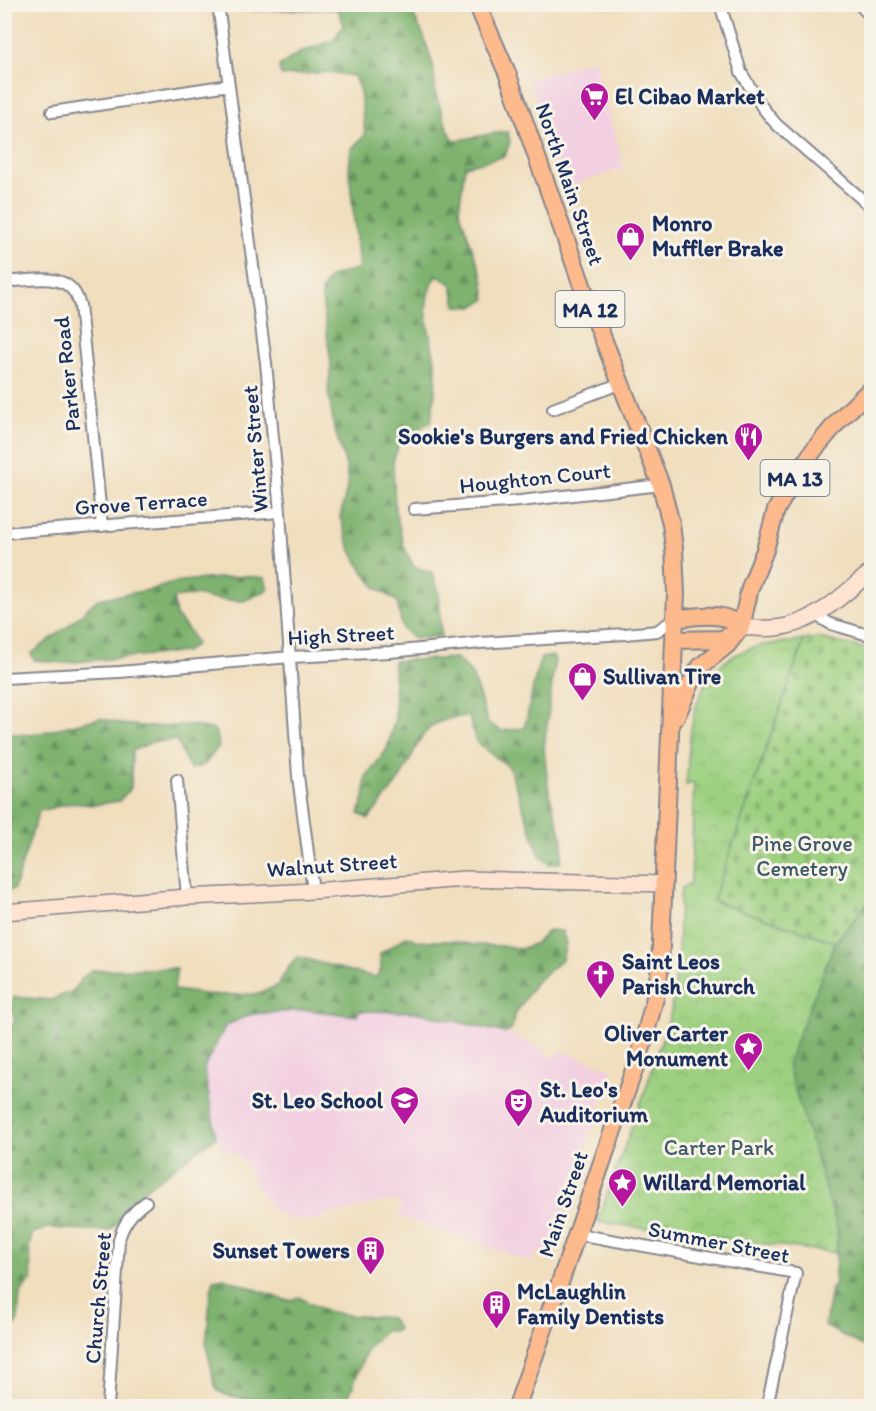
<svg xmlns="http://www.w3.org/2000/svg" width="876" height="1411" viewBox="0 0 876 1411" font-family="Itim,sans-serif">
<defs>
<pattern id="forest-firs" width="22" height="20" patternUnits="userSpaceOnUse" patternTransform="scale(1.5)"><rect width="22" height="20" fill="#7eb26e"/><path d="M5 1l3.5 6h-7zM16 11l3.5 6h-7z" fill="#66915e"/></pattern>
<pattern id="cemetery-stones" width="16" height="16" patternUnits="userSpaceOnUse" patternTransform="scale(1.5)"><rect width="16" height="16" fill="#9dd080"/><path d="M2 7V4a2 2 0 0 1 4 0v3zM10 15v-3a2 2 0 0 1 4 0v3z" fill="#87b371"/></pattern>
<pattern id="park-crowns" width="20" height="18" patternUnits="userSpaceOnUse" patternTransform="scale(1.5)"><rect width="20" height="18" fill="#9dd080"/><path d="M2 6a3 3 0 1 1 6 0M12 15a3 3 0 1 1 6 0" fill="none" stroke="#87b371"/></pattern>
</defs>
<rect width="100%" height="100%" fill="#f7f3e8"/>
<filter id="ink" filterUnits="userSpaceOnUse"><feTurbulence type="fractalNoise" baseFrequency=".0167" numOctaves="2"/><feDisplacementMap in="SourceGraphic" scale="12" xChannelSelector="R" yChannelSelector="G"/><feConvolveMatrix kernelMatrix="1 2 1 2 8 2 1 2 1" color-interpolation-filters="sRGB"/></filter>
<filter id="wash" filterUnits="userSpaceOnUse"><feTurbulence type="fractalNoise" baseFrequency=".008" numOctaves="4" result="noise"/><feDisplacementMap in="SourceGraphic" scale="24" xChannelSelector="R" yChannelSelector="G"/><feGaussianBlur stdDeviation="1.35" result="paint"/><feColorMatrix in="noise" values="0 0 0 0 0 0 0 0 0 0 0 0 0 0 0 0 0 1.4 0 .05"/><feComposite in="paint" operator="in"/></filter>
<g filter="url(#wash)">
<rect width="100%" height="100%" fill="#f0debd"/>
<path fill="#f2cfe1" d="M594,60L624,168L566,187L529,80Z
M307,1010L357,1016L359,1011L415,1012L505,1033L543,1049L547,1055L557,1057L559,1050L612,1069L550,1255L540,1252L536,1254L532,1262L398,1216L402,1205L394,1201L377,1203L311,1220L289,1219L278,1213L267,1204L240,1158L231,1151H224L216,1137L204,1068L226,1025L252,1014Z"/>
<path fill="url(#forest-firs)" stroke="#4c7066" stroke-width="1.5" d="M231,5H408L423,34L433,65L436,95L447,127L454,141L495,133L508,132L510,142L505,156L465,166L459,210L483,278L486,299L473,307L456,306L452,285L438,275C414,303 434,339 436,370C437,387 433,406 431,422L401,438L393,462L395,510L404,546L414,567L432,572L439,592L441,636L414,639L402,628L397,601L376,588L361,568L351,551L340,517L348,484L346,465L334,428L328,390L331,364L321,292L330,277L359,268L349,170L351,149L365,135L360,91L354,76L327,72L281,76L279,66L299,53L334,40L343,25L338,9L242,11Z
M246,576L265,578L268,590L243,601L211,599L197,595L173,598L176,615L190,632L196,644L185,652L64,663L34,660L31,654L68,626L98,599L149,590L181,581Z
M553,656L555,660L544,748L549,793L563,841L561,862L549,864L540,856L509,767L476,742L469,716C415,719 422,746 398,781C389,794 378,806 369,819L359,814L364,798L366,777L387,749L395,718L394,661L456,658L472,674L488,723L501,731L524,728C531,705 532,681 541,658Z
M100,718L122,724L153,727L189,725L215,730L219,746L205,764L190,769L176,740L152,742L132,751L131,788L119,801L94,805L72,803L39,811L14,889L5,891V864L7,856L6,733L31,735Z
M871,898V1025L863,1049L867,1069L872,1071L871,1353L867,1348L825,1326L831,1288L834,1287L838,1230L787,1064L835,942Z
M549,930L562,931L566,943L562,959L535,983L514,1016L512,1029L505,1033L415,1012L359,1011L357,1016L307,1010L252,1014L226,1025L204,1068L216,1137L148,1187L125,1207L117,1223L109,1231L48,1228L33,1233L29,1246L32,1280C30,1283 24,1287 22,1291C14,1308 27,1322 5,1333L4,1030L15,1022L11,1006L14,997L51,1000L73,991L81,979L92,970L177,968L174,990L213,995L258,994L278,985L288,968L297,957C324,963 349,972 376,977L381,970L380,954L407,936L419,941H453L475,945L506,946L521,949L536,943Z
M224,1278L285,1300H292L300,1297C327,1317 358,1316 391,1318L398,1329L395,1332L386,1330L368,1347L345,1406H283L226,1395L218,1391L215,1386L206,1344L211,1290L214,1280Z"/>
<path fill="url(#cemetery-stones)" stroke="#5c806f" stroke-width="1.5" d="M819,638L871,650V898L835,942L713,901L804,640Z"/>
<path fill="url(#park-crowns)" stroke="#5c806f" stroke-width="1.5" d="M804,640L713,901L835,942L787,1064L838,1230L836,1253L597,1222L646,1088L671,1012L678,951L680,895L682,888L691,882L694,783L686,785C691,732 688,670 749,649C766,643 786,643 804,640Z"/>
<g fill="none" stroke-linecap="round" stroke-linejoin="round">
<path stroke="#60add9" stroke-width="4.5" d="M872,1198V1216"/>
</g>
</g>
<g filter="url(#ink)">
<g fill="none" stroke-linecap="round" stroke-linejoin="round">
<defs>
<path id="street" d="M218,4L266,363L280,512L298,776L313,891
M720,4L741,72L762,107L776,124L872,208
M859,4L872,18
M52,112L229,85
M4,282C25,281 61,272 74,292C77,295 78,301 80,305L102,526
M553,409L619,384
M414,509L520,501L661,485
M4,533L280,512
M815,615L831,624L872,636
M4,678L119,672L291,657L390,652L480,643L625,634L657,631L676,618
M177,780L187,897
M577,1234L796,1273L767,1406
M108,1406L119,1240C123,1223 132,1212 146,1202"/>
<path id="secondary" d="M741,627C756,628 772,630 787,626C820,619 846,592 872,571
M4,912L187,897L313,891L464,879L664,884"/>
<path id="primary" d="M477,4L508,75L583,288L661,485L671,524L674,548L676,594L660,968L655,998L642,1047L517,1406
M676,618C699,617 724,610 741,627
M675,640L722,639L735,632
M676,717L695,674L701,666L727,645L741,627L750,588L765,550L776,510L793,481L813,451L840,419L872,388"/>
</defs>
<use href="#street" stroke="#86868e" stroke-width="14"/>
<use href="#secondary" stroke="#86868e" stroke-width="18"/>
<use href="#primary" stroke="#86868e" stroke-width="20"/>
<use href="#street" stroke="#fff" stroke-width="10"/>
<use href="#secondary" stroke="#fee3d1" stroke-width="15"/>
<use href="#primary" stroke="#fcba8d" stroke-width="16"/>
</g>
</g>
<defs>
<symbol id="supermarket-pin" viewBox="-11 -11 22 30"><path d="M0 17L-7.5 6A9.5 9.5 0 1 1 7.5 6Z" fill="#b5179e" stroke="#f7f3e8"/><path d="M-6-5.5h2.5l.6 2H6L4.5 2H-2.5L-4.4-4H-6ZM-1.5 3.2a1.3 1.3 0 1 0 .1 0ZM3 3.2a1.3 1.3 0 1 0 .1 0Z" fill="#fff"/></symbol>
<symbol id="shop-pin" viewBox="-11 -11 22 30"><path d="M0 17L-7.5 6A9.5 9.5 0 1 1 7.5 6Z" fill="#b5179e" stroke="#f7f3e8"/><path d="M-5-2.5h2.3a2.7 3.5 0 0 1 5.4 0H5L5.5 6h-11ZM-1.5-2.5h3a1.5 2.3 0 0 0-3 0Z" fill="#fff"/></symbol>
<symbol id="restaurant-pin" viewBox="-11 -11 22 30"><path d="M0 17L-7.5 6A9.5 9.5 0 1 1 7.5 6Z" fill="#b5179e" stroke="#f7f3e8"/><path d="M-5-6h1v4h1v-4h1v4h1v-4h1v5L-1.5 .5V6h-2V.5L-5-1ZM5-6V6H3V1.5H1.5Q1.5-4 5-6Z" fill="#fff"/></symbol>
<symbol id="church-pin" viewBox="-11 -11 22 30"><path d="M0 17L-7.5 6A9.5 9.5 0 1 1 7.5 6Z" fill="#b5179e" stroke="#f7f3e8"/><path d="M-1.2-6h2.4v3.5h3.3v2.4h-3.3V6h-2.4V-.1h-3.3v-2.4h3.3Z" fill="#fff"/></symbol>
<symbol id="sight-pin" viewBox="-11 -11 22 30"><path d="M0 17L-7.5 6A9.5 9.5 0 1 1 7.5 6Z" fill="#b5179e" stroke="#f7f3e8"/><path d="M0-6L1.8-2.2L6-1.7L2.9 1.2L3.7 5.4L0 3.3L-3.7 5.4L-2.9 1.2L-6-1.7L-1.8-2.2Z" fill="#fff"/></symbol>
<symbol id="school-pin" viewBox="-11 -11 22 30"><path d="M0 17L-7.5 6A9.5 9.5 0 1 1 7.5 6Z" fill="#b5179e" stroke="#f7f3e8"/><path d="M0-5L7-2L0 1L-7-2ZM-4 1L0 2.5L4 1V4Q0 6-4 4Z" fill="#fff"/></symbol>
<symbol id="theatre-pin" viewBox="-11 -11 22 30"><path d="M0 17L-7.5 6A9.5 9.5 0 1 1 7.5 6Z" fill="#b5179e" stroke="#f7f3e8"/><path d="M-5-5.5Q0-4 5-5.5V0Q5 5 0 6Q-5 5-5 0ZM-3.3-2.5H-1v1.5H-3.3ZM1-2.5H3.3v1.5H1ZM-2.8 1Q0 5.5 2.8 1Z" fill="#fff"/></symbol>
<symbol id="building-pin" viewBox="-11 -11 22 30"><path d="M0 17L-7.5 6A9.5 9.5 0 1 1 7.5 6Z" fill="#b5179e" stroke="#f7f3e8"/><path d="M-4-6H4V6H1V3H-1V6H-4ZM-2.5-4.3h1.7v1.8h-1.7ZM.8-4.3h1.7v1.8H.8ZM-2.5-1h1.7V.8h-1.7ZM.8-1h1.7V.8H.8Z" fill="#fff"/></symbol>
</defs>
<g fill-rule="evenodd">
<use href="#supermarket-pin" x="578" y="80" width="33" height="45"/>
<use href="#shop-pin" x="614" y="220" width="33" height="45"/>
<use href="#restaurant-pin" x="732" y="420" width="33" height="45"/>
<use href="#shop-pin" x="566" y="660" width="33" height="45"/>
<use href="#church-pin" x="584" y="958" width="33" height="45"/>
<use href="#sight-pin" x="732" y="1030" width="33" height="45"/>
<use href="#school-pin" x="388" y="1084" width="33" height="45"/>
<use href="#theatre-pin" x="502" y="1086" width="33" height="45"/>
<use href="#sight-pin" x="606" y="1166" width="33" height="45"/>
<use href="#building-pin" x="354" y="1234" width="33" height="45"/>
<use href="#building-pin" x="480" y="1288" width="33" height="45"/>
</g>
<g text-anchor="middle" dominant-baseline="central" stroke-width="6" stroke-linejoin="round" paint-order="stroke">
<g fill="#f7f3e8" stroke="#5d6a87" stroke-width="1.5">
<rect x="555.5" y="291" width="69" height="36" rx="4.5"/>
<rect x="760.5" y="460" width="69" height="36" rx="4.5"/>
</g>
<g font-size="21" font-weight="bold" fill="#1b2f5e">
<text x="590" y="309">MA 12</text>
<text x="795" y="478">MA 13</text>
</g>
<g font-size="22" font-weight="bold" fill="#1b2f5e" stroke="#f7f3e8" text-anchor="start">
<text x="615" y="96">El Cibao Market</text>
<text x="652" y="223">Monro<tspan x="652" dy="25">Muffler Brake</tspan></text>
<text x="728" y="436" text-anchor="end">Sookie's Burgers and Fried Chicken</text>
<text x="603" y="676">Sullivan Tire</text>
<text x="622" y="961">Saint Leos<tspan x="622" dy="25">Parish Church</tspan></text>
<text x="728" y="1033" text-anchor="end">Oliver Carter<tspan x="728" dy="25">Monument</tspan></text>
<text x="540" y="1089">St. Leo's<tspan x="540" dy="25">Auditorium</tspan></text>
<text x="383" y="1100" text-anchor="end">St. Leo School</text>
<text x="643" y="1182">Willard Memorial</text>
<text x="350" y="1250" text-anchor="end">Sunset Towers</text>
<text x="517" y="1291">McLaughlin<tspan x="517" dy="25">Family Dentists</tspan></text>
</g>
<g font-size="22" fill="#1b2f5e" stroke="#f7f3e8">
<text transform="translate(570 184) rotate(71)">North Main Street</text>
<text transform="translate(67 374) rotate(-96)">Parker Road</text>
<text transform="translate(255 449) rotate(-95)">Winter Street</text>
<text transform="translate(535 478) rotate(-6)">Houghton Court</text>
<text transform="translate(141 503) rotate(-4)">Grove Terrace</text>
<text transform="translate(341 635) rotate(-3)">High Street</text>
<text transform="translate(332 865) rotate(-4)">Walnut Street</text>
<text transform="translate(563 1204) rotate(-71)">Main Street</text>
<text transform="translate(719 1242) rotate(11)">Summer Street</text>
<text transform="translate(98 1298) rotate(-85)">Church Street</text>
</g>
<g font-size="22" fill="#3c5766" stroke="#f7f3e8">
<text x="802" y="843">Pine Grove<tspan x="802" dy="25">Cemetery</tspan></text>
<text x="719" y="1147">Carter Park</text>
</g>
</g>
<rect width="876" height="1411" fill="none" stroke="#f7f3e8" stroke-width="24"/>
</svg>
